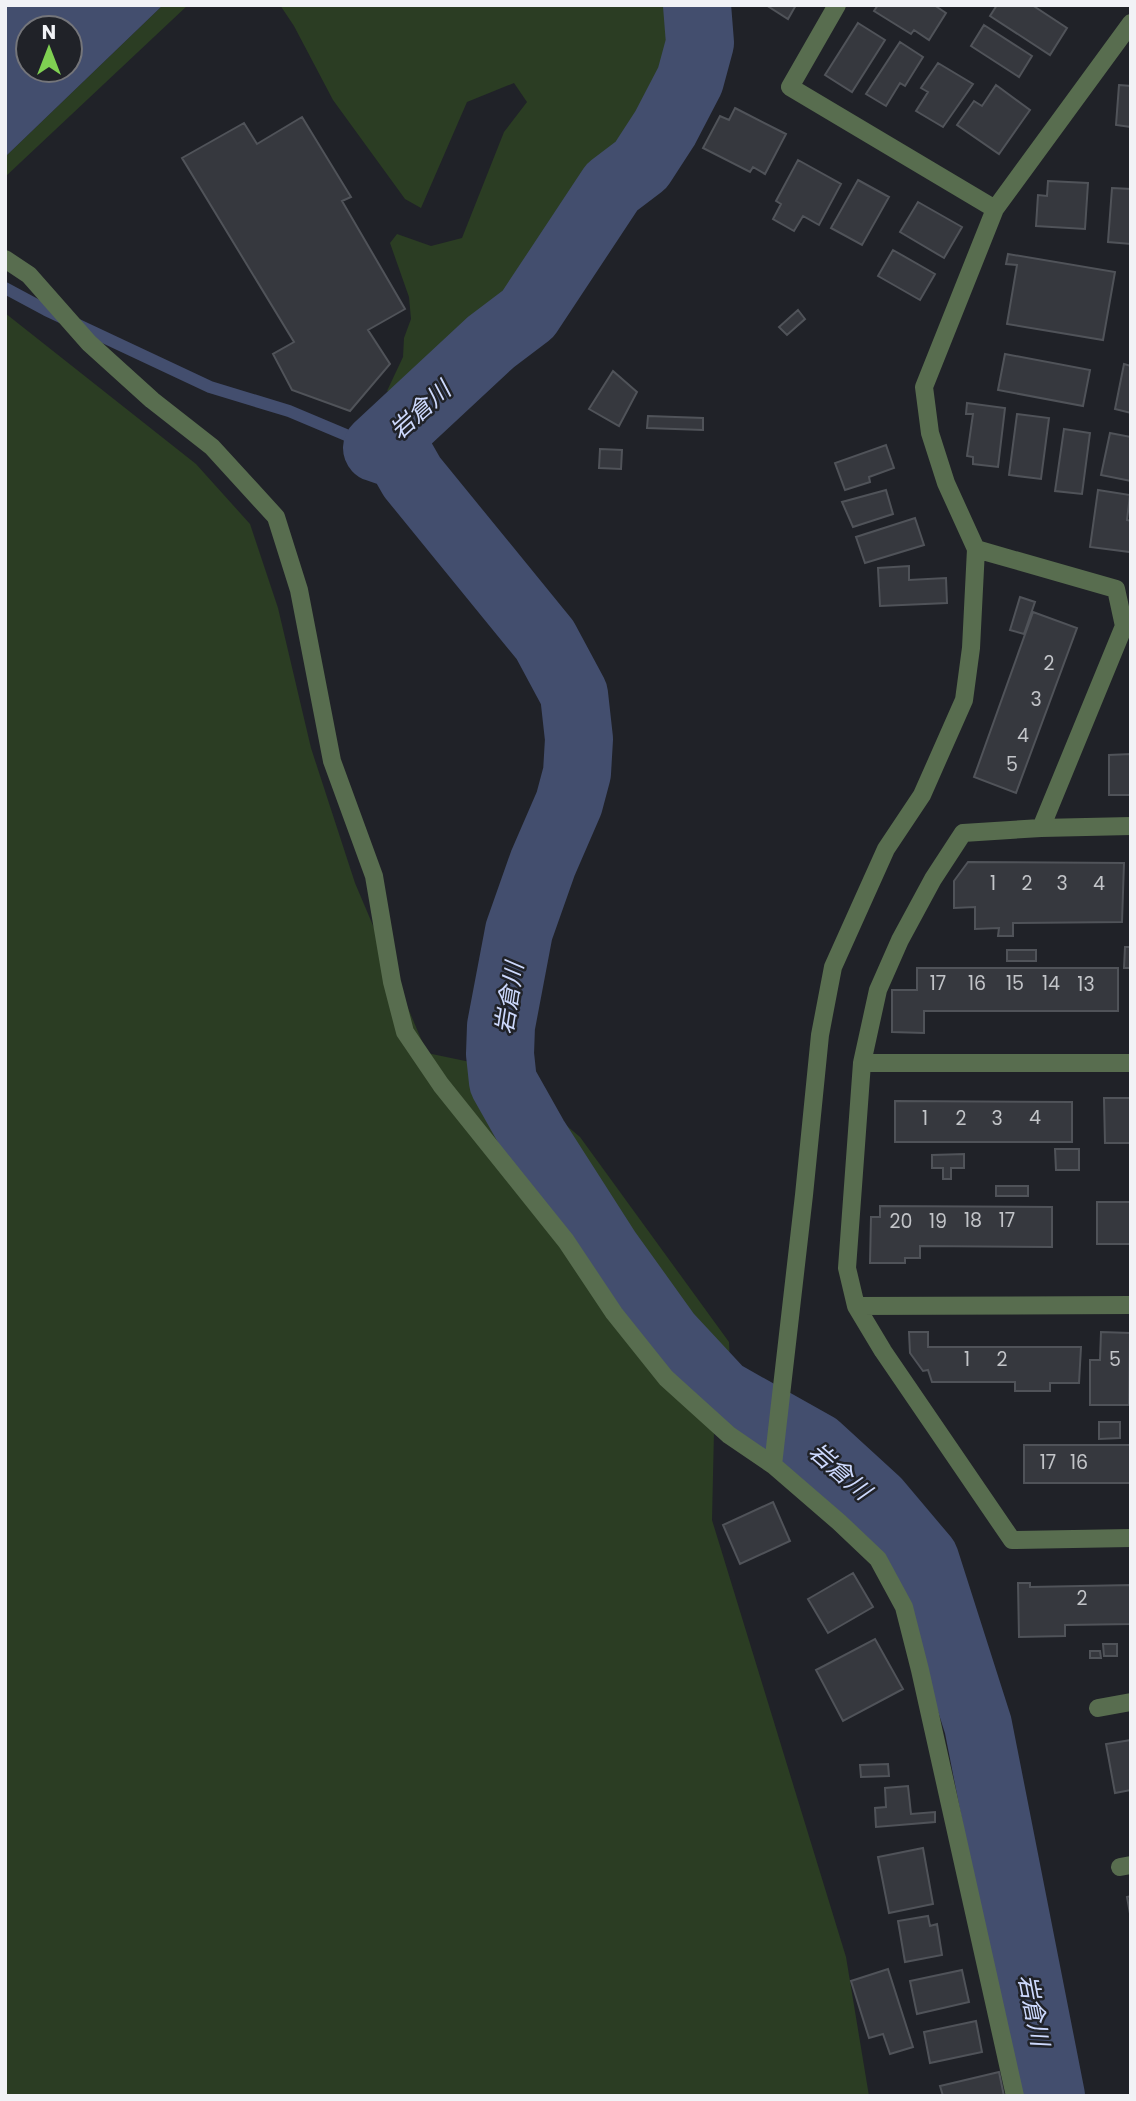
<svg xmlns="http://www.w3.org/2000/svg" width="1136" height="2101" viewBox="0 0 1136 2101" font-family="Poppins,'Noto Sans JP',sans-serif">
<rect width="100%" height="100%" fill="#202228"/>
<path fill="#2b3d23" d="M163,5H188L5,177V157Z
M280,5H693L688,72L664,123L623,167L554,286L515,343L466,382L426,397H402L387,391L403,357L404,338L411,319L409,297L390,243L397,234L431,246L462,238L504,132L527,102L514,83L467,102L421,208L405,199L333,100L294,26Z
M5,313L196,464L250,524L278,608L311,748L355,883L427,1053L499,1068L580,1137L729,1342L731,1384L714,1431L712,1520L846,1957L869,2096H5Z"/>
<path fill="#434e6e" fill-rule="evenodd" d="M5,5H163L5,157ZM28,28H70V70H28Z"/>
<g fill="none" stroke-linecap="round" stroke-linejoin="round">
<path stroke="#434e6e" stroke-width="12" d="M5,288L46,310L210,387L289,411L377,448"/>
<path stroke="#434e6e" stroke-width="68" d="M697,5L700,43L690,80L665,128L641,165L612,187L528,314L491,342L377,448L400,456L412,477L545,640L574,694L579,739L577,773L569,803L543,863L519,931L501,1026L500,1054L503,1082L534,1137L607,1251L668,1336L721,1393L817,1447L876,1501L925,1559L978,1725L1051,2096"/>
</g>
<path fill="#36383e" stroke="#505359" stroke-width="2" d="M766,5H796L788,19Z
M878,5H934L946,13L929,40L914,30L911,34L874,11Z
M997,5H1032L1067,28L1050,55L990,16Z
M858,23L885,40L852,92L825,75Z
M984,25L1032,56L1019,77L971,46Z
M900,42L923,57L905,86L900,83L886,106L866,94Z
M938,63L973,84L943,127L916,111L928,92L921,88Z
M996,85L1030,110L999,154L957,125L974,101L982,106Z
M1119,85L1131,86V127L1116,125Z
M735,108L786,134L765,174L753,167L750,172L703,148L720,116L729,120Z
M302,117L351,197L342,201L405,309L368,330L390,364L350,411L292,390L273,354L294,342L182,158L244,123L257,144Z
M798,160L841,184L819,225L803,216L794,231L773,219L781,204L776,201Z
M858,180L889,197L862,245L831,228Z
M1048,181L1088,183L1085,229L1036,226L1038,195L1047,196Z
M1112,188L1131,189V244L1108,242Z
M918,202L962,227L944,258L900,232Z
M893,250L935,274L920,300L878,276Z
M1008,254L1115,272L1103,340L1007,324L1017,265L1006,264Z
M798,310L805,319L787,335L779,327Z
M1005,354L1090,370L1083,406L998,390Z
M1124,364L1131,366V413L1115,409Z
M613,371L637,392L619,426L589,409Z
M967,403L1005,408L998,467L973,464V457L967,456L973,414H966Z
M1017,414L1049,418L1041,479L1009,475Z
M648,416L703,418V430L647,428Z
M1064,429L1090,433L1082,494L1055,491Z
M1110,433L1131,437V481L1101,475Z
M886,445L894,468L869,477L870,482L845,490L835,463Z
M600,449L622,450L621,469L599,468Z
M886,490L893,514L853,527L842,502Z
M1098,490L1130,495L1127,520L1131,521L1130,552L1090,547Z
M915,518L924,545L865,563L856,537Z
M909,566V580L946,578L947,603L880,606L878,568Z
M1020,597L1035,602L1024,634L1010,630Z
M1033,612L1077,628L1016,793L974,777Z
M1131,754V795H1109V755Z
M968,862L1124,863L1122,922L1013,923V936H998L999,928L975,929V907L954,908V881Z
M1125,947H1131V968H1124Z
M1007,950H1036V961H1007Z
M917,968H1118V1011H924V1033L892,1032V990H917Z
M1104,1098H1131V1143H1105Z
M895,1101L1072,1102V1142H895Z
M1055,1149H1079V1170H1056Z
M964,1154V1168H951V1179H943V1168H932V1155Z
M996,1186H1028V1196H996Z
M1097,1202H1131V1244H1097Z
M880,1206L1052,1207V1247L920,1246V1258H905V1263H870L871,1217H880Z
M909,1332H928V1347H1081L1079,1383H1050V1391H1015V1382H932L928,1370L923,1371L910,1353Z
M1101,1332L1130,1333L1129,1405H1090V1360H1100Z
M1099,1422H1120V1438L1099,1439Z
M1024,1445H1131V1483H1024Z
M773,1502L790,1541L740,1564L723,1525Z
M853,1573L873,1607L828,1633L808,1599Z
M1018,1583H1030V1587L1131,1585V1624L1065,1625V1636L1019,1637Z
M875,1639L903,1689L843,1721L816,1670Z
M1103,1644H1117V1656H1104Z
M1090,1651H1100L1101,1658H1090Z
M1131,1740V1790L1115,1793L1106,1744Z
M888,1764L889,1776L861,1777L860,1765Z
M908,1786L911,1814L935,1812V1822L876,1827L875,1808L886,1807L885,1788Z
M923,1848L933,1904L889,1913L878,1857Z
M1131,1896V1919L1127,1897Z
M928,1916L930,1926L937,1924L942,1955L905,1962L898,1921Z
M888,1969L913,2047L890,2054L883,2034L869,2038L851,1981Z
M962,1970L969,2002L917,2014L910,1981Z
M976,2021L982,2052L930,2063L924,2032Z
M999,2072L1004,2096H943L940,2086Z"/>
<g fill="none" stroke-linecap="round" stroke-linejoin="round">
<path stroke="#586d4f" stroke-width="18" d="M1098,1708L1131,1702
M1120,1867L1131,1865"/>
<path stroke="#586d4f" stroke-width="18" d="M837,5L790,87L995,209
M1131,23L995,209L924,387L930,433L946,483L976,549L1116,589L1124,626L1131,627
M5,259L29,275L89,343L152,400L212,447L276,517L299,590L332,761L374,876L392,982L405,1032L441,1085L566,1241L614,1313L666,1378L729,1435L773,1465L839,1522L878,1559L904,1607L920,1670L1015,2096
M1131,826L1041,828L963,833L933,879L900,940L878,990L862,1063L847,1268L856,1306L883,1351L1012,1540L1131,1538
M1041,828L1124,626
M862,1063H1131
M856,1306L1131,1305
M773,1465L804,1195L820,1035L833,967L886,849L922,795L964,700L971,648L976,549"/>
</g>
<g text-anchor="middle" dominant-baseline="central" stroke-width="5" stroke-linejoin="round" paint-order="stroke">
<g font-size="19" fill="#c2c4c8">
<text x="1049" y="663">2</text>
<text x="1036" y="699">3</text>
<text x="1023" y="735">4</text>
<text x="1012" y="764">5</text>
<text x="993" y="883">1</text>
<text x="1027" y="883">2</text>
<text x="1062" y="883">3</text>
<text x="1099" y="883">4</text>
<text x="938" y="983">17</text>
<text x="977" y="983">16</text>
<text x="1015" y="983">15</text>
<text x="1051" y="983">14</text>
<text x="1086" y="984">13</text>
<text x="1035" y="1117">4</text>
<text x="925" y="1118">1</text>
<text x="961" y="1118">2</text>
<text x="997" y="1118">3</text>
<text x="973" y="1220">18</text>
<text x="1007" y="1220">17</text>
<text x="901" y="1221">20</text>
<text x="938" y="1221">19</text>
<text x="967" y="1359">1</text>
<text x="1002" y="1359">2</text>
<text x="1115" y="1359">5</text>
<text x="1048" y="1462">17</text>
<text x="1079" y="1462">16</text>
<text x="1082" y="1598">2</text>
</g>
<g font-size="24" font-style="italic" fill="#cdd9fd" stroke="#202228">
<text transform="translate(420 410) rotate(-42)">岩倉川</text>
<text transform="translate(509 998) rotate(-81)">岩倉川</text>
<text transform="translate(840 1471) rotate(41)">岩倉川</text>
<text transform="translate(1034 2010) rotate(79)">岩倉川</text>
</g>
</g>
<rect width="1136" height="2101" fill="none" stroke="#f1f2f6" stroke-width="14"/>
<g transform="translate(49 49)"><circle r="33" fill="#202228" stroke="#74757a" stroke-width="2"/>
<path d="M0-5L12 26L0 18L-12 26Z" fill="#7fd052"/>
<text y="-10" font-size="19" font-weight="bold" text-anchor="middle" fill="#f1f2f6">N</text>
</g>
</svg>
